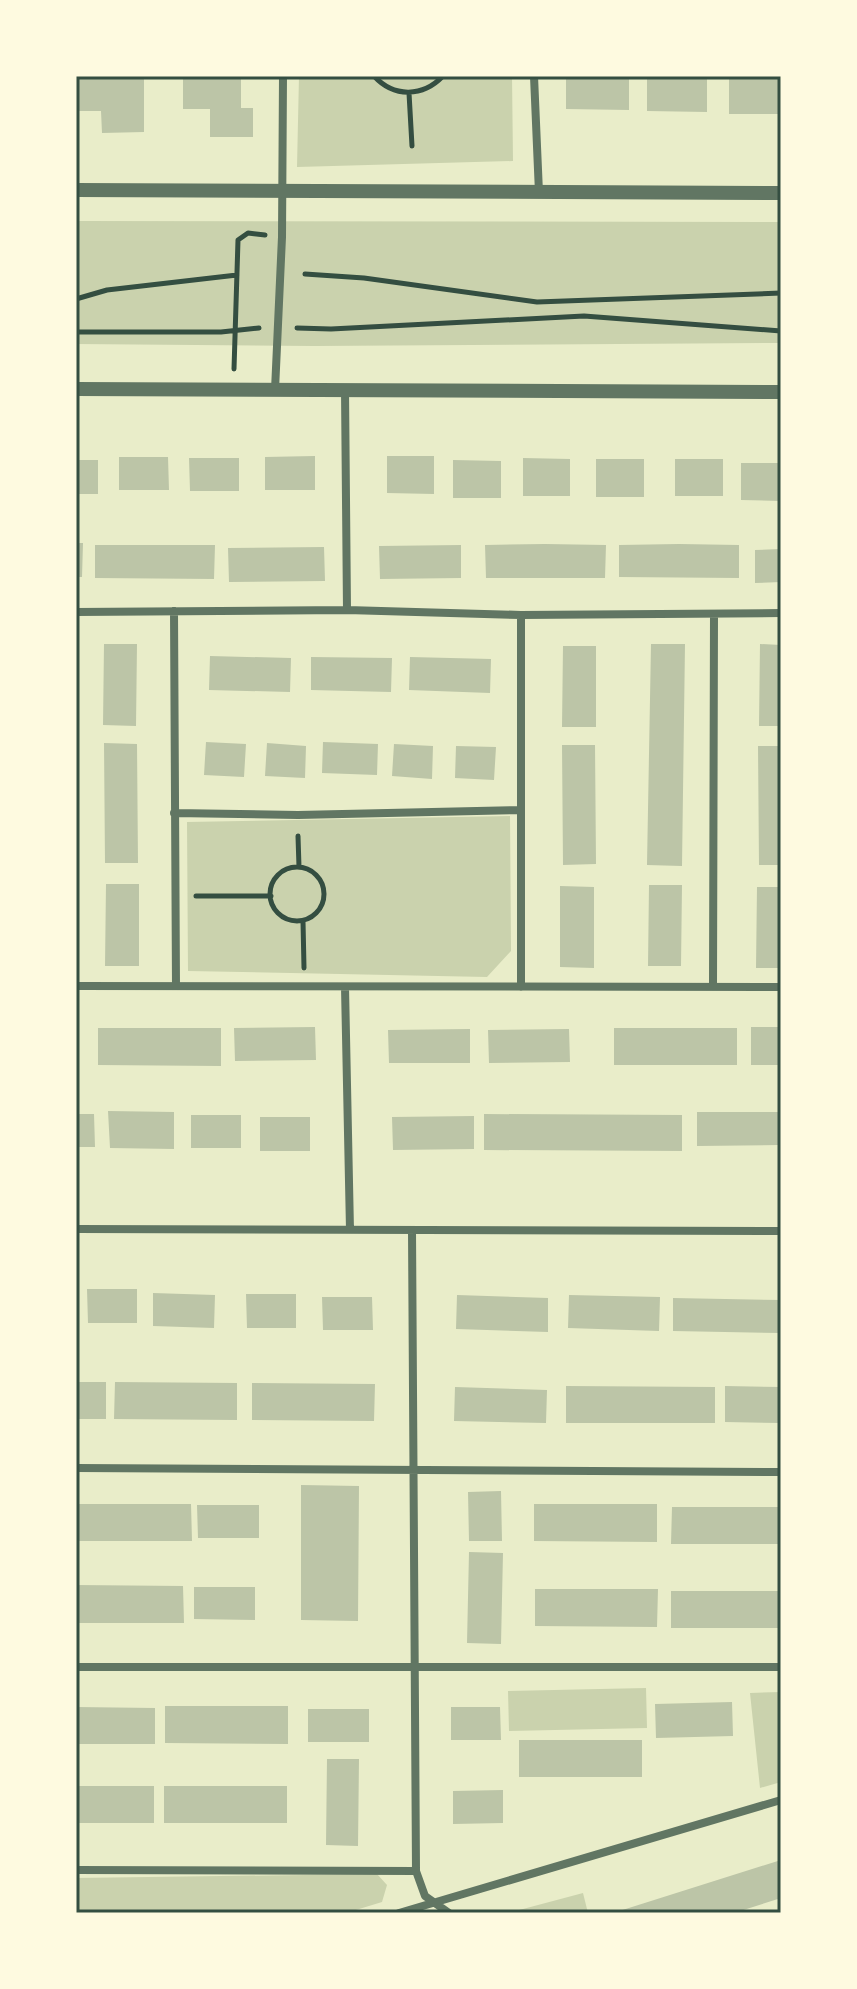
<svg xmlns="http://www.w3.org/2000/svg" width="857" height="1989" viewBox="0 0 857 1989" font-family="Lato,sans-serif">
<rect width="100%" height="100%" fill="#e9edc9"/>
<path fill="#cad2ad" d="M299,76H512L513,161L297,167Z
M76,221L781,222V343L314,346L76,344Z
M510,816L511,951L487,977L188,971L187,822Z
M646,1688L647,1728L509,1731L508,1691Z
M781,1692V1782L760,1788L750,1693Z
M377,1874L387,1885L382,1902L346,1913H76V1878Z
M583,1893L588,1913H508Z"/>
<path fill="#bcc5a7" d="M76,76H144V132L102,133L101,111H76Z
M183,76H241V108H253V137H210V109H183Z
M566,76H629V110L566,109Z
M647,76H707V112L647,111Z
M729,76H781V114H729Z
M315,456V490H265V457Z
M387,456H434V494L387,493Z
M119,457H168L169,490H119Z
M189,458H239V491H190Z
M523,458L570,459V496H523Z
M596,459H644V497H596Z
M675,459H723V496H675Z
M76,460H98V494H76Z
M453,460L501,461V498H453Z
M741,463H781V501L741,500Z
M76,543H83L82,577H76Z
M545,544L606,545L605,578H486L485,545Z
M679,544L739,545V578L619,577V545Z
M95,545H215L214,579L95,578Z
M461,545V578L380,579L379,546Z
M324,547L325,581L229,582L228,548Z
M781,549V582L755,583V550Z
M104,644H137L136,726L103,725Z
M651,644H685L682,866L647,865Z
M760,644L781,645V726H759Z
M563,646H596V727H562Z
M210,656L291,658L290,692L209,690Z
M311,657L392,658L391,692L311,690Z
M410,657L491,659L490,693L409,690Z
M206,742L246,744L244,777L204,775Z
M323,742L378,744L377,775L322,773Z
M104,743L137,744L138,863H105Z
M267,743L306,746L305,778L265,776Z
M394,744L433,746L432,779L392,776Z
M562,745H595L596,864L563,865Z
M456,746L496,747L494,780L455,778Z
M758,746H781V865H759Z
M106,884H139V966H105Z
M649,885H682L681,966H648Z
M560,886L594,887V968L560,967Z
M757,887H781V968H756Z
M315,1027L316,1060L235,1061L234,1028Z
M751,1027H781V1065H751Z
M98,1028H221V1066L98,1065Z
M614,1028H737V1065H614Z
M470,1029V1063H389L388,1030Z
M569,1029L570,1062L489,1063L488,1030Z
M108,1111L174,1112V1149L110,1148Z
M697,1112H778L779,1145L697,1146Z
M76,1114H94L95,1147H76Z
M484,1114L682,1115V1151L484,1150Z
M191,1115H241V1148H191Z
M474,1116V1149L393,1150L392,1117Z
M260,1117H310V1151H260Z
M87,1289H137V1323H88Z
M153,1293L215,1295L214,1328L153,1326Z
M246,1294H296V1328H247Z
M457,1295L548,1298V1332L456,1329Z
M569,1295L660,1297L659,1331L568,1328Z
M322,1297H372L373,1330H323Z
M673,1298L781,1300V1333L673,1331Z
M76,1382H106V1419H76Z
M115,1382L237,1383V1420L114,1419Z
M252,1383L375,1384L374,1421L252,1420Z
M566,1386L715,1387V1423H566Z
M725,1386L781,1387V1423L725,1422Z
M455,1387L547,1390L546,1423L454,1421Z
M301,1485L359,1486L358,1621L301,1620Z
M501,1491L502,1541H469L468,1492Z
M76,1504H191L192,1541H76Z
M534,1504H657V1542L534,1541Z
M197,1505H259V1538H198Z
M672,1507H781V1544H671Z
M469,1552L503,1553L501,1644L467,1643Z
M76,1585L183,1586L184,1623H76Z
M194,1587H255V1620L194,1619Z
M535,1589H658L657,1627L535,1626Z
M671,1591H781V1628H671Z
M732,1702L733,1736L656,1738L655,1704Z
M165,1706H288V1744L165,1743Z
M76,1707L155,1708V1744H76Z
M451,1707H500L501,1740H451Z
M308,1709H369V1742H308Z
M519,1740H642V1777H519Z
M327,1759H359L358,1846L326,1845Z
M76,1786H154V1823H76Z
M164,1786H287V1823H164Z
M503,1790V1823L453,1824V1791Z
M781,1860V1898L734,1913H613Z"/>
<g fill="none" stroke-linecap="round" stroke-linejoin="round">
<path stroke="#344e41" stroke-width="5" d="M374,76C394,98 423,97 443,76
M409,93L412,146
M305,274L364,278L537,302L781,293
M76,299L107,290L237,275
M297,328L331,329L584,316L781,331
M76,332H221L259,328
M234,369L238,240L248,233L265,235
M298,836L299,867
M270 894a27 27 0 1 1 54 0a27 27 0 1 1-54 0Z
M196,896H271
M303,921L304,968"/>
<path stroke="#617663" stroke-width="8" d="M534,76L539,193
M275,390L282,237L283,76
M345,390L347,610
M174,611L176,986
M76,612L347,610L521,615L781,613
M174,813L298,815L520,810
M76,986L781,987
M345,987L350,1230
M521,987V615
M713,987L714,614
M76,1229L781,1231
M412,1230L416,1871L425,1896L449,1913
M76,1468L781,1472
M76,1667H781
M76,1870L416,1871
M399,1913L781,1800"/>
<path stroke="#617663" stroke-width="14" d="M76,190L781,193
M76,389L781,392"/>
</g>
<rect width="857" height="1989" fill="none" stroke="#fefae0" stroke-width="156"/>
<rect x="78" y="78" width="701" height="1833" fill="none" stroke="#344e41" stroke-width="3"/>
</svg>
